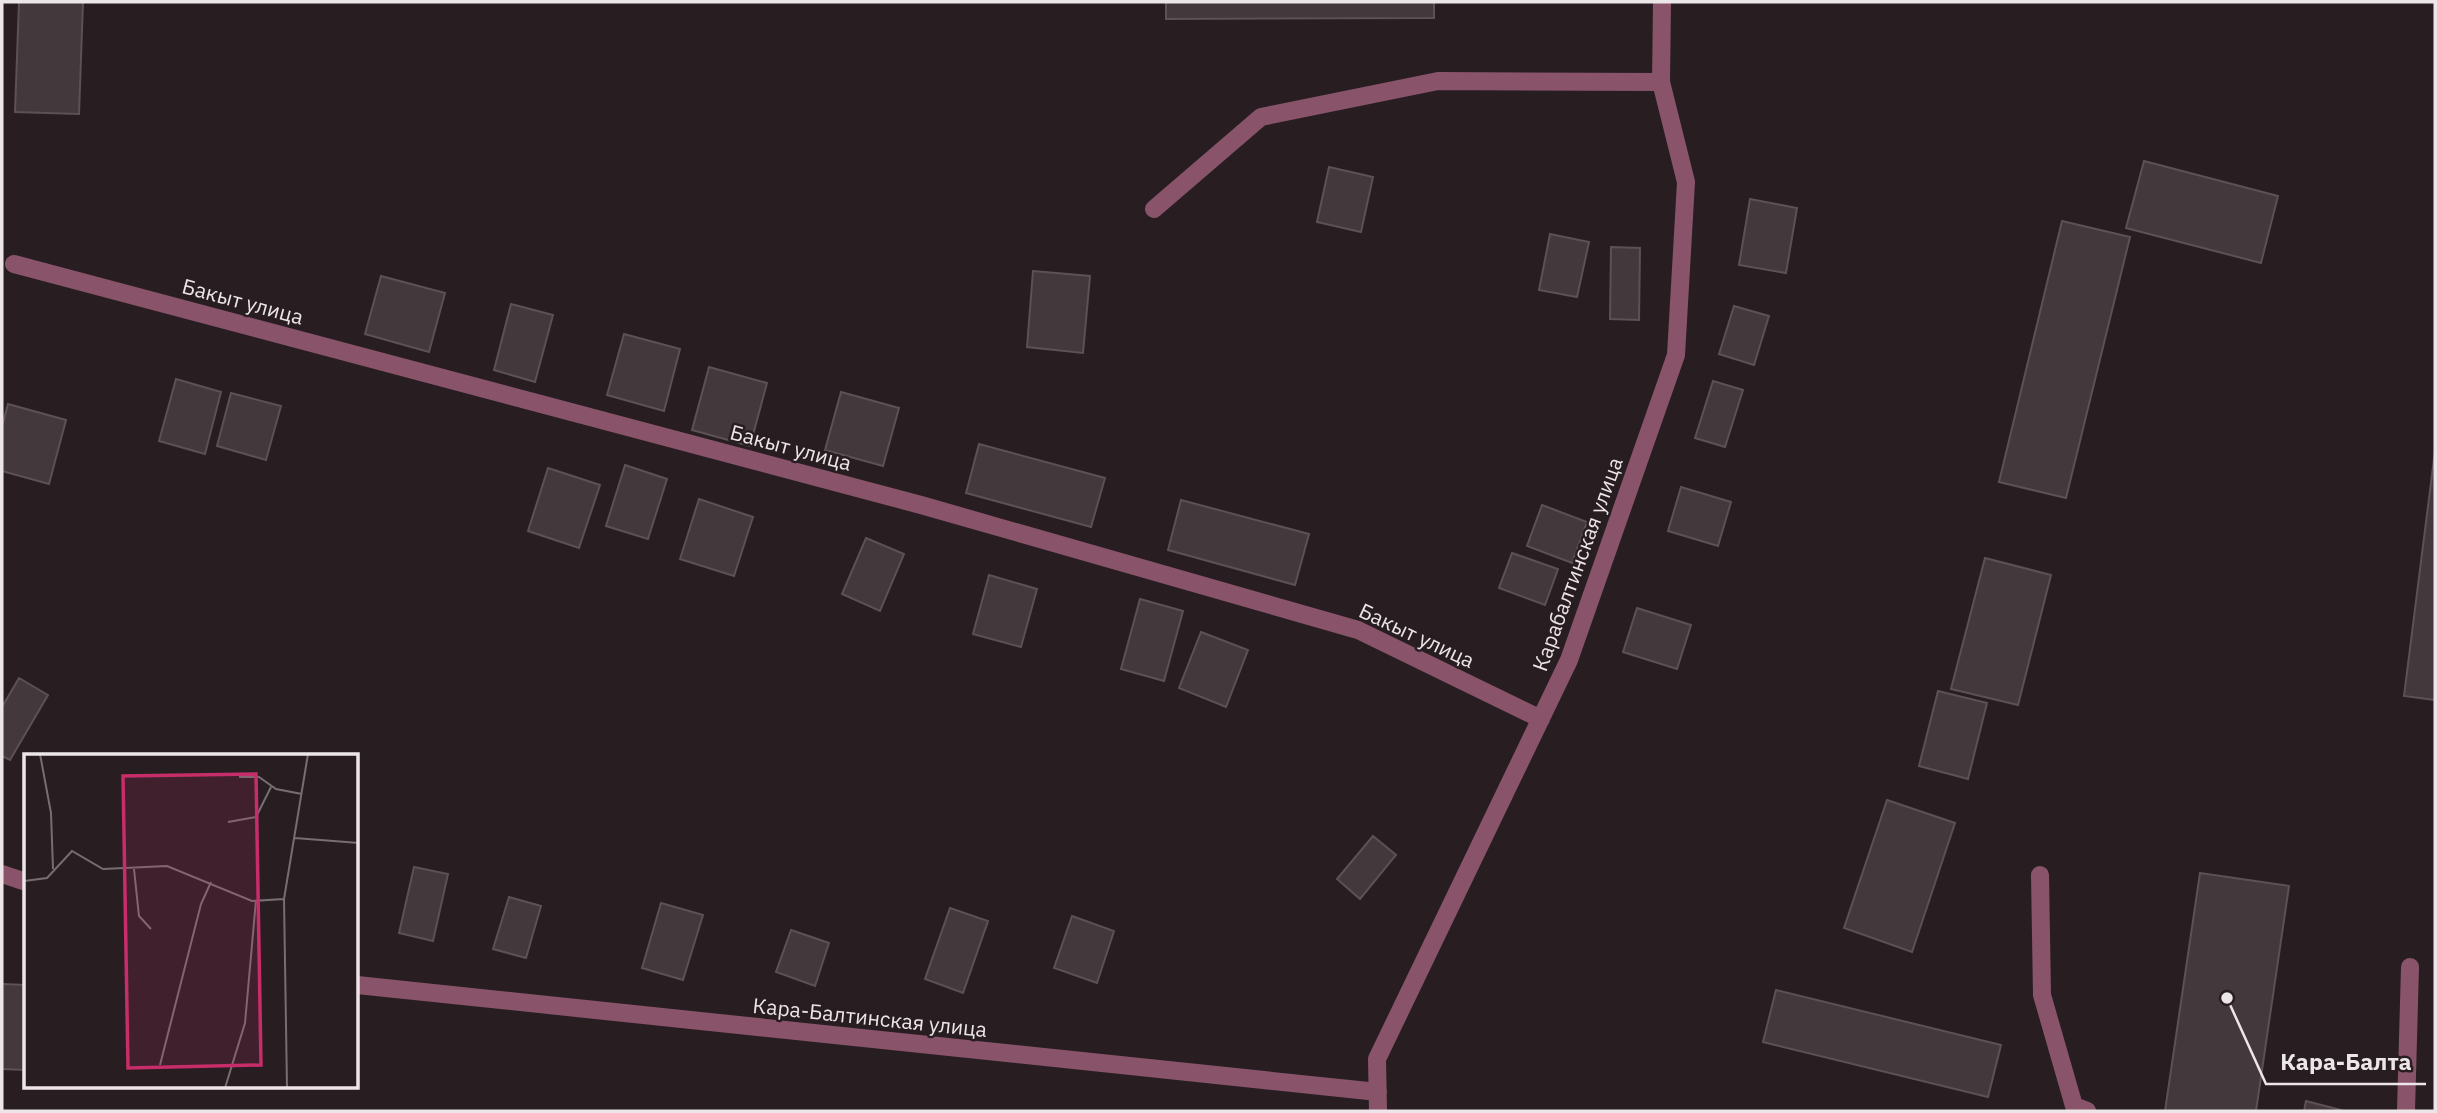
<svg xmlns="http://www.w3.org/2000/svg" width="2437" height="1113" viewBox="0 0 2437 1113" font-family="'IBM Plex Sans',sans-serif">
<rect width="100%" height="100%" fill="#281e22"/>
<path fill="#43383c" stroke="#5d5155" stroke-width="2" d="M19,2H83L79,114L15,112Z
M1166,2H1434V18L1166,19Z
M2144,161L2278,196L2261,263L2126,228Z
M1329,167L1373,177L1361,232L1317,222Z
M1750,199L1797,208L1786,273L1739,265Z
M2062,221L2130,237L2066,498L1999,482Z
M1550,234L1589,242L1577,297L1539,290Z
M1611,247L1640,248L1639,320L1610,319Z
M1033,271L1090,276L1083,353L1027,347Z
M381,276L445,293L429,352L365,334Z
M511,304L553,315L535,382L494,370Z
M1734,306L1769,316L1754,365L1719,354Z
M624,334L680,349L664,411L607,395Z
M709,367L767,383L750,446L692,430Z
M176,379L221,392L205,454L159,441Z
M1713,381L1743,390L1725,447L1695,438Z
M841,392L899,408L883,466L825,450Z
M231,393L281,406L266,460L217,446Z
M8,404L66,420L49,484L2,471V427Z
M979,444L1105,478L1091,527L966,493Z
M2435,451V700L2404,696Z
M625,465L667,479L648,539L606,526Z
M548,468L600,485L579,548L528,531Z
M1681,487L1731,502L1718,546L1668,531Z
M699,499L753,517L734,576L680,559Z
M1181,500L1309,534L1295,585L1168,550Z
M1542,505L1587,522L1572,563L1527,546Z
M866,538L904,554L880,611L842,594Z
M1512,553L1558,569L1545,605L1499,588Z
M1985,558L2051,575L2018,705L1951,689Z
M989,575L1037,589L1021,647L973,634Z
M1140,599L1183,611L1164,681L1121,669Z
M1637,608L1691,625L1677,669L1623,652Z
M1201,632L1248,650L1226,707L1179,688Z
M19,678L48,695L10,760L2,756V707Z
M1938,691L1987,703L1968,779L1919,766Z
M1887,800L1955,823L1912,952L1844,928Z
M1373,836L1396,855L1360,899L1337,879Z
M414,867L448,874L433,941L399,933Z
M2200,873L2289,886L2256,1111H2165Z
M509,897L541,906L526,958L493,949Z
M661,903L703,915L683,980L642,968Z
M950,908L988,921L963,993L925,979Z
M1072,916L1114,931L1097,983L1054,968Z
M791,930L829,943L815,986L776,972Z
M2,984L26,985V1070L2,1069Z
M1776,990L2001,1045L1988,1097L1763,1042Z
M2306,1101L2341,1110L2340,1111H2304Z"/>
<g fill="none" stroke-linecap="round" stroke-linejoin="round">
<path stroke="#89546a" stroke-width="18" d="M1154,209L1261,117L1438,81L1661,82
M14,264L921,505L1358,630L1541,719
M2,874L26,882
M2040,875L2042,995L2074,1106L2087,1111
M357,985L1378,1092
M1378,1111L1377,1059L1569,660L1676,355L1686,182L1661,82L1662,2
M2406,1111L2410,967"/>
</g>
<g text-anchor="middle" dominant-baseline="central" stroke-width="5" stroke-linejoin="round" paint-order="stroke">
<g font-size="21" fill="#ede6e9" stroke="#281e22">
<text transform="translate(243 301) rotate(15)">Бакыт улица</text>
<text transform="translate(791 447) rotate(15)">Бакыт улица</text>
<text transform="translate(1577 564) rotate(-70)">Карабалтинская улица</text>
<text transform="translate(1417 635) rotate(25)">Бакыт улица</text>
<text transform="translate(870 1017) rotate(6)">Кара-Балтинская улица</text>
</g>
</g>
<g transform="translate(24 754)">
<rect width="334" height="334" fill="#281e22"/>
<path fill="none" stroke="#776e72" stroke-width="2" d="M16,0L27,59L29,115M215,23H235L252,35L278,40M204,68L232,63L247,33M271,84L335,89M110,115L115,162L127,175M0,127L23,124L48,97L79,115L143,112L228,147L260,145M136,311L177,150L187,128M201,334L221,269L232,146M263,334L260,145L284,0"/>
<path fill="#c62d69" fill-opacity="0.15" stroke="#c62d69" stroke-width="3.5" d="M232,20L237,311L104,314L99,22Z"/>
<rect width="334" height="334" fill="none" stroke="#ede6e9" stroke-width="3.5"/>
</g>
<path fill="none" stroke="#ede6e9" stroke-width="2.5" d="M2227 998L2266 1084H2426"/>
<circle fill="#ede6e9" stroke="#281e22" stroke-width="2.5" cx="2227" cy="998" r="7"/>
<g font-size="23" text-anchor="middle" font-weight="bold" fill="#ede6e9" stroke="#281e22" stroke-width="5" stroke-linejoin="round" paint-order="stroke">
<text x="2346" y="1070">Кара-Балта</text>
</g>
<rect width="2437" height="1113" fill="none" stroke="#ede6e9" stroke-width="7"/>
</svg>
